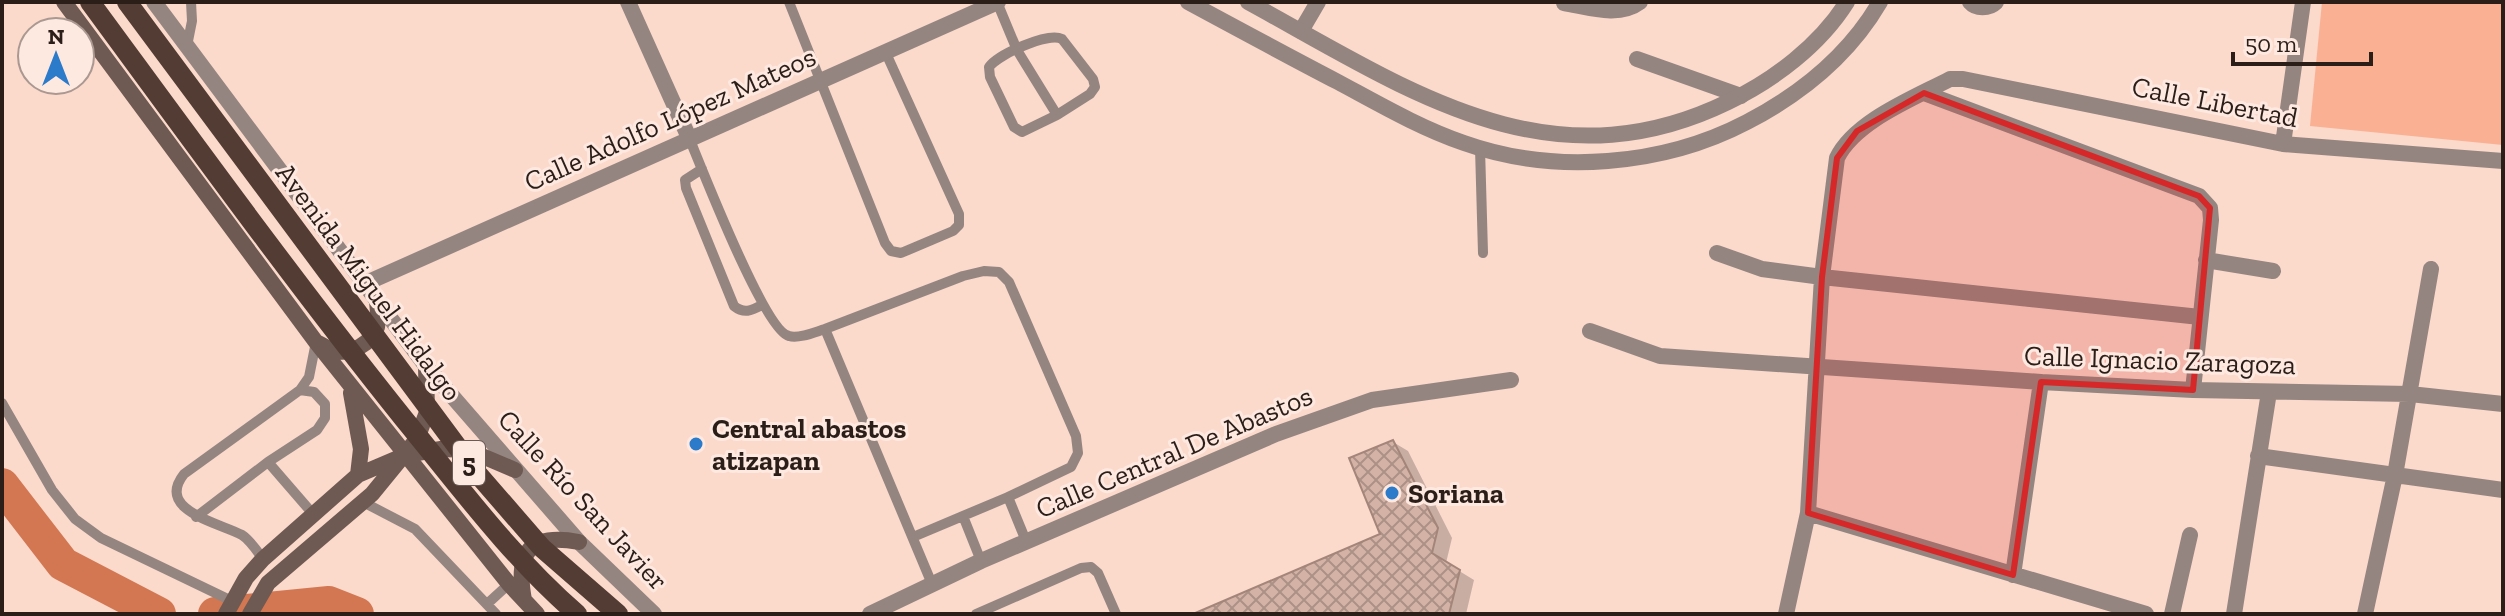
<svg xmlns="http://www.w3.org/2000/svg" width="2505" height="616" viewBox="0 0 2505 616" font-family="'Zilla Slab',serif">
<defs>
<pattern id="building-cross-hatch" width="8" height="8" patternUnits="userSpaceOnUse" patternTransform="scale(2)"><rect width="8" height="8" fill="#d4b3a6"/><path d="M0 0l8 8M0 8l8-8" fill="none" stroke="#ac9186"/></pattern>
</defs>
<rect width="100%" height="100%" fill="#fbd9cb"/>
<path fill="#fab093" d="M2322,2H2503V145L2310,126Z"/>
<path fill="#0003" d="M1393,442L1408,451L1452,538L1446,563L1474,580L1466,614H1198L1383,535Z"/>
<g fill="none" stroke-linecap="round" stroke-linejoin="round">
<path stroke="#d27752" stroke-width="34" d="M2,485L63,564L159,614
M215,614L329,603L357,614"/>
</g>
<path fill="url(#building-cross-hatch)" stroke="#a48579" stroke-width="2" d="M1393,440L1438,528L1432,553L1460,570L1449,614H1193L1380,534L1349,458Z"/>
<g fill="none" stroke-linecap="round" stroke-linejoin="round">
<path stroke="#948580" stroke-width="10" d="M789,2L885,243L891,251L901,253L953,231L959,225V214L885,51
M997,2L1017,50L1057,115L1090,94L1095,87L1093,79L1062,39C1048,32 999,54 989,67L990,77L1014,127L1022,132L1057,115
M187,46L192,21L191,2
M690,140C702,169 765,331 789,336C799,339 815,332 825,329
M1480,148L1483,253
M702,169L685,180L686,188L734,306C744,314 751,311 762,305
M2,403L52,490L75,519L101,538L232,601
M268,462L313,514
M363,502L415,529L496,614
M963,516L981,561
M196,517L268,462L317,430L325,418V404L314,392L300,390
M913,537L1008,497
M263,559C257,551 250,540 242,535C220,523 155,511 184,474L300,390L309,377L316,342
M932,584L825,329L963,276L984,271L999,272L1009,282L1076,436L1078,453L1071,467L1008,497L1026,541
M487,604L509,584
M976,614L1081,568L1091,567L1098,573L1116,614"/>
<path stroke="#948580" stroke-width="16" d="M628,2L690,140
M1970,2C1976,9 1989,9 1996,2
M1564,3C1588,7 1619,18 1640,2
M1301,31L1318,2
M1637,59L1741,96
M1924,93L2199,196L2210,208L2211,220L2193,390
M2283,144L2303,2
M1717,253L1762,269L1822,277L2200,317
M2206,260L2273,271
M364,284L998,2
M1590,331L1660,356L2041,382L2193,390L2410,394L2503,404
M2258,456L2503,490
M1808,513L2146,614
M2013,575L2041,382
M870,614L981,561L1276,434L1372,400L1511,380
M1786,614L1808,513L1822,277L1837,158C1855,121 1914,98 1950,79H1963L2283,144L2503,161
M2172,614L2190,535
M2234,614L2269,392
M2365,614L2395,475L2431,269"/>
<path stroke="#948580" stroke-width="16" d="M154,2L426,366L579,542L654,614
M1188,2C1238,29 1288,56 1338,82C1379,104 1420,128 1464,143C1554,175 1663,166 1747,122C1801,94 1849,55 1880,2
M1248,2C1404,87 1547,190 1728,102C1774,80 1820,45 1847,2"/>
<path stroke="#6e5a52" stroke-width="16" d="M64,2L316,342L509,584L537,614
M318,343C323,345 329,350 335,351C351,355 372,343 377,327C379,319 378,310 377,301
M351,393L361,449L358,475
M524,600C515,551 530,533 579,542
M226,614L246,578L263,559L358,475L405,455L441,449L468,450L515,470
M250,614L268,583L372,494L417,439L427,412L426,366"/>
<path stroke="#533c33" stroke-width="20" d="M90,2C193,142 295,283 404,419C459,486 511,557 577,614
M127,2L476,472L542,548L618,614"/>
</g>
<path fill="#d62828" fill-opacity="0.2" stroke="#d62828" stroke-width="6" stroke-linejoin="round" d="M1924,93L2199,196L2210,208L2193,390L2041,382L2013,575L1808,513L1822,277L1837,158L1857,131Z"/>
<g fill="#2c7aca" stroke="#fee9e1" stroke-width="3">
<circle cx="696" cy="444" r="8"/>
<circle cx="1392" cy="493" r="8"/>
</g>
<g text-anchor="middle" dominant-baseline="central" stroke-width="6" stroke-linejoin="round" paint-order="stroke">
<rect fill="#fee9e1" stroke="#6a5b55" stroke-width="2" x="453" y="441" width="32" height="44" rx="6"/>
<g font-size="26" font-weight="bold" fill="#2b1e19">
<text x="469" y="463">5</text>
</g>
<g font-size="28" fill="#2b1e19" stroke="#fee9e1">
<text transform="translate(2215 102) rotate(11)">Calle Libertad</text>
<text transform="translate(670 119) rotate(-24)">Calle Adolfo López Mateos</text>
<text transform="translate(369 282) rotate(53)">Avenida Miguel Hidalgo</text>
<text transform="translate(2160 360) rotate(2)">Calle Ignacio Zaragoza</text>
<text transform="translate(1174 452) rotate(-23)">Calle Central De Abastos</text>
<text transform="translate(583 500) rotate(47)">Calle Río San Javier</text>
</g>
<g font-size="28" font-weight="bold" fill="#2b1e19" stroke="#fee9e1" text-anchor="start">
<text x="712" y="428">Central abastos<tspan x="712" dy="32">atizapan</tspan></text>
<text x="1408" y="493">Soriana</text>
</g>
</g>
<rect width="2505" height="616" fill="none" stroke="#2b1e19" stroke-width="8"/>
<g transform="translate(56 56)"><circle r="38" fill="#fee9e1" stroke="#aa9891" stroke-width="2"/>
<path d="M0-6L14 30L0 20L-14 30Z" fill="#2c7aca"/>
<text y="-12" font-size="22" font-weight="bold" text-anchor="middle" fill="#2b1e19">N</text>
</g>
<path d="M2233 52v12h138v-12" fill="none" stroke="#2b1e19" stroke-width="4"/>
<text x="2245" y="52" font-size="24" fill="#2b1e19" stroke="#fee9e1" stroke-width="6" paint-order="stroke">50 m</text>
</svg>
